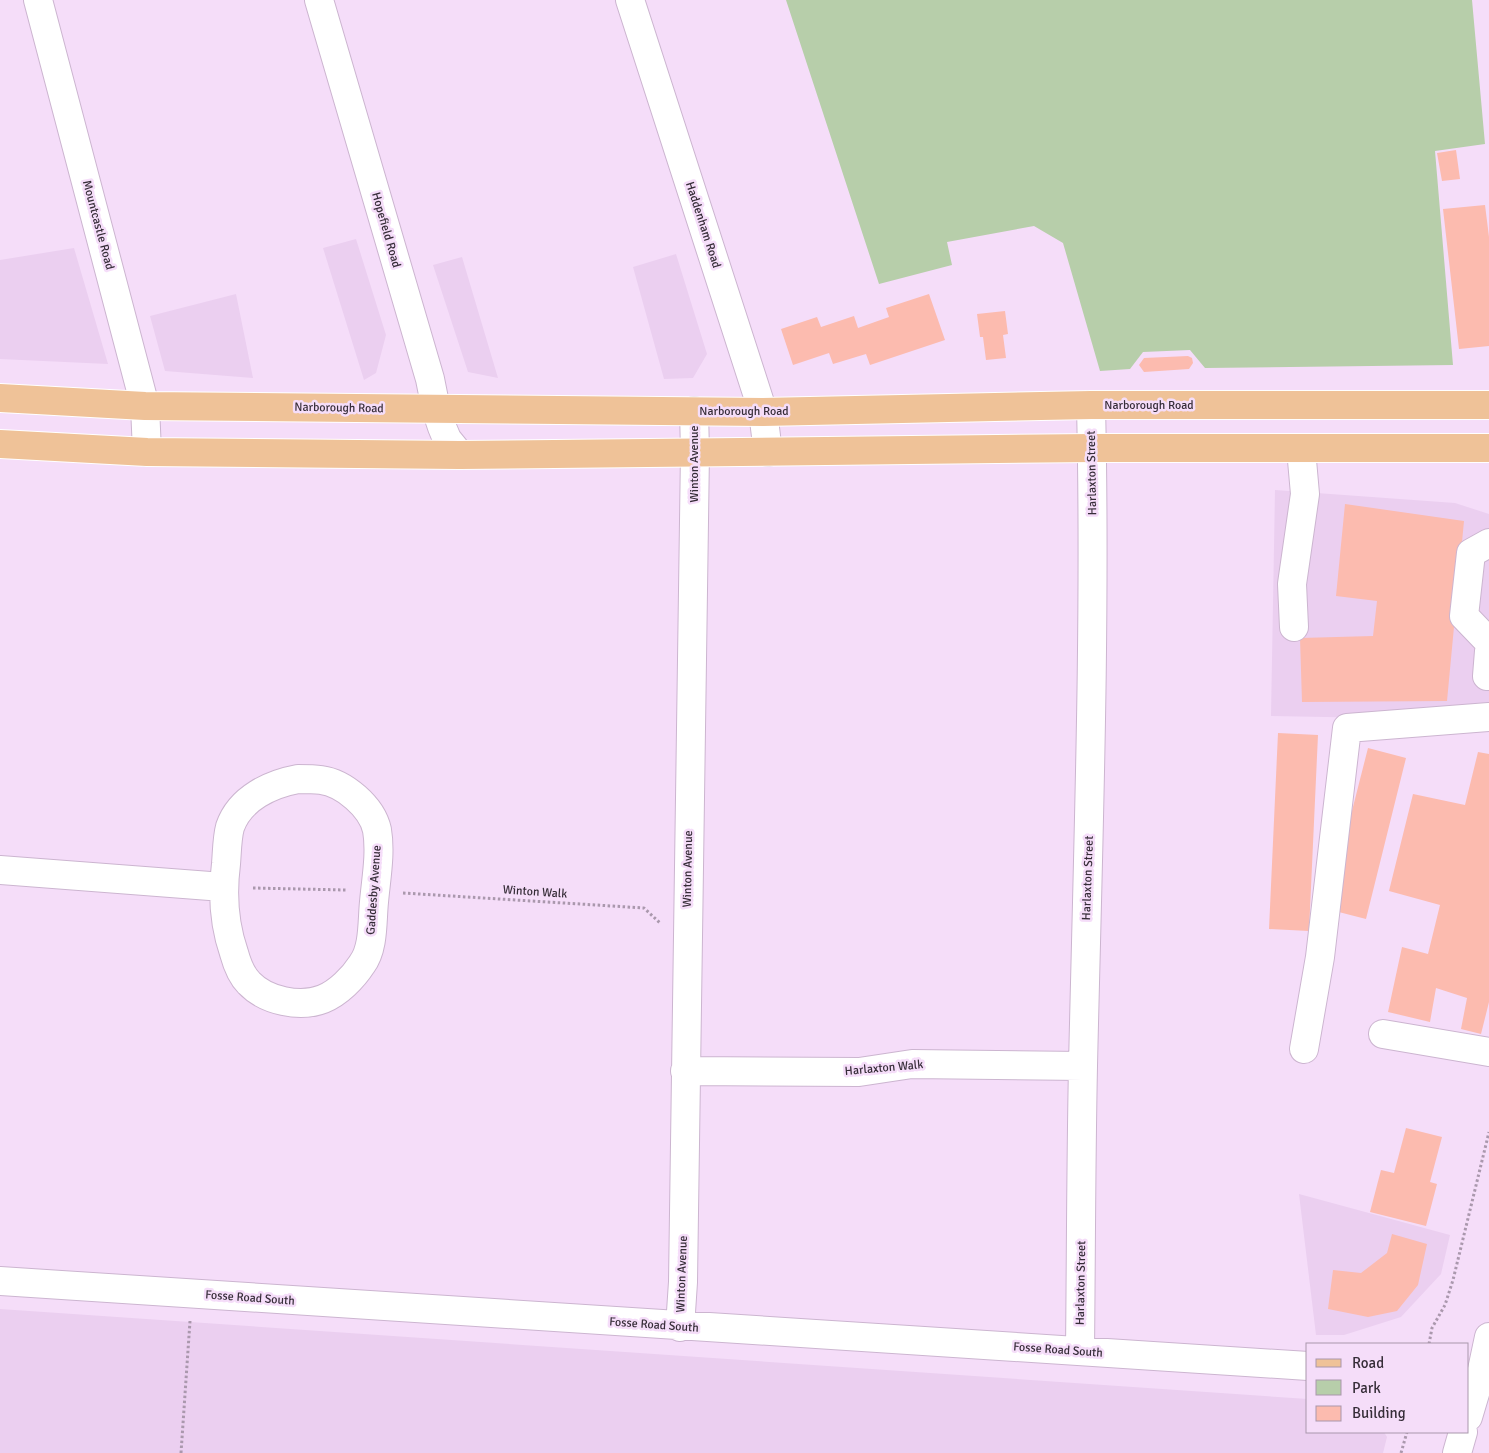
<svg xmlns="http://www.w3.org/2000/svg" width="1489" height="1453" viewBox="0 0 1489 1453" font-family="Signika,sans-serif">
<rect width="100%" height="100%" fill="#f5ddf9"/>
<path fill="#ebcff0" d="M356,239L386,335L376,373L364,380L323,248Z
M74,248L108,364L0,359V260Z
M676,254L707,354L693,378L664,379L633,267Z
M462,257L498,378L468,372L433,265Z
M236,294L253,378L165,371L150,316Z
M1275,490L1455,503L1489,514V720L1271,716Z
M1299,1194L1450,1235L1441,1274L1401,1317L1344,1335H1316Z
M0,1309L1308,1399V1432H1384L1387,1437L1383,1453H0Z"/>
<path fill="#b7ceaa" d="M786,0H1472L1485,144L1435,151L1453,365L1205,368L1190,350L1143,352L1130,369L1100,371L1063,243L1034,226L947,242L952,265L879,284Z"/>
<path fill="#fcbbaf" d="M1456,150L1460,179L1442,181L1437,153Z
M1485,205L1489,237V346L1459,349L1443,209Z
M929,294L945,340L870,365L866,354L833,364L829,353L793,365L781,329L817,317L821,327L854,316L858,328L889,317L886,308Z
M1005,311L1008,334L1003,335L1006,358L986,360L983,337H980L977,314Z
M1188,356L1192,358L1193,363L1189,369L1144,372L1139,365L1144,358Z
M1345,504L1464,521L1447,701L1302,702L1300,638L1373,636L1377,601L1336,596Z
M1278,733L1318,735L1309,931L1269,929Z
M1368,748L1406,758L1366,919L1327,909Z
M1478,752L1489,754V1002L1481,1034L1461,1029L1467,998L1436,988L1430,1022L1388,1012L1402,947L1428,954L1440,905L1389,891L1413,794L1465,805Z
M1406,1128L1442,1137L1430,1182L1437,1184L1426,1226L1370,1212L1381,1170L1394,1173Z
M1392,1234L1427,1244L1418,1285L1397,1311L1368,1317L1328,1309L1333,1270L1361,1273L1387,1253Z"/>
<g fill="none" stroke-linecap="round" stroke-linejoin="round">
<defs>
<path id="minor" d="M38,0L145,406L147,452
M319,0L430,379L436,409L442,427L447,439L460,455
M630,0L763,412L768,452
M1489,543L1471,553L1464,616L1489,642
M1294,627L1292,584L1305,494L1301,449
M1489,651L1487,676H1489
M298,779C305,779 314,779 321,780C344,783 372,807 377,830C381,853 376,879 374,902C372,921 374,948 362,964C353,978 338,993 323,999C300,1008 266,1001 249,983C241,975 237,964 234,953C224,924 222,895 226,864C227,852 227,838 230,827C240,798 271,784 298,779Z
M0,870L223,887
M1383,1034L1489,1052
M1304,1049L1320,957L1347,728L1489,717
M685,1071L859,1072L912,1064L1083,1066
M0,1281L1308,1366
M680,1327L683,1282L695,452L694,411
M1080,1351C1081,1256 1081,1161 1083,1066C1088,846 1096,625 1091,405
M1468,1417L1482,1370L1489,1337
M1457,1453L1463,1432"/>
<path id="major" d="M0,398L145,406L763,412L1091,405H1489
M0,444L147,452L460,455L1092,448H1489"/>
</defs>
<use href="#minor" stroke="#ccb5d0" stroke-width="30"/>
<use href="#major" stroke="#fff" stroke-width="30"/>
<path stroke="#aa98ad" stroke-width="3" stroke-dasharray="2.5 2.5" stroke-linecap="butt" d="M253,888L346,890
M403,893L644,908L660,923
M1429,1344L1432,1328L1445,1305L1453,1280L1489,1132
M181,1453L190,1321
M1401,1453L1407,1432"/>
<use href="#minor" stroke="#fff" stroke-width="28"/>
<use href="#major" stroke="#efc298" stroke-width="28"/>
</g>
<g text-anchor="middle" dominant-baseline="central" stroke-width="5" stroke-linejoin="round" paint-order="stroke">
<g font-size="12" fill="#362d38" stroke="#f5ddf9">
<text transform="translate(98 225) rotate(75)">Mountcastle Road</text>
<text transform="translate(703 225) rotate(72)">Haddenham Road</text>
<text transform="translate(386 230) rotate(74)">Hopefield Road</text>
<text x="1149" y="405">Narborough Road</text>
<text transform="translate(339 408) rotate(1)">Narborough Road</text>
<text x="744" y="411">Narborough Road</text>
<text transform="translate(694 464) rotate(-90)">Winton Avenue</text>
<text transform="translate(1092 473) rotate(-91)">Harlaxton Street</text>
<text transform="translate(688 869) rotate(-89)">Winton Avenue</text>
<text transform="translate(1088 878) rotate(-88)">Harlaxton Street</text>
<text transform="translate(374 890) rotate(-86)">Gaddesby Avenue</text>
<text transform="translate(535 892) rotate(4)">Winton Walk</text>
<text transform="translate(884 1068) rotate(-5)">Harlaxton Walk</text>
<text transform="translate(682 1274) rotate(-88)">Winton Avenue</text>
<text transform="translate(1081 1283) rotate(-89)">Harlaxton Street</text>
<text transform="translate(250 1298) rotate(4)">Fosse Road South</text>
<text transform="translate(654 1325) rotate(4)">Fosse Road South</text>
<text transform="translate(1058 1350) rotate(4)">Fosse Road South</text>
</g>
</g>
<rect x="1306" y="1343" width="162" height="90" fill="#f5ddf9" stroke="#a997ac"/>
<rect x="1316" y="1359" width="25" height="8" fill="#efc298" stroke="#a997ac"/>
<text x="1352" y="1368" font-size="15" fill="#362d38">Road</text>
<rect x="1316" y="1380" width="25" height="15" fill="#b7ceaa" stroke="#a997ac"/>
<text x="1352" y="1393" font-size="15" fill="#362d38">Park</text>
<rect x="1316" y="1406" width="25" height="15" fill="#fcbbaf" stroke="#a997ac"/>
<text x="1352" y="1418" font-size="15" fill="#362d38">Building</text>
</svg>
